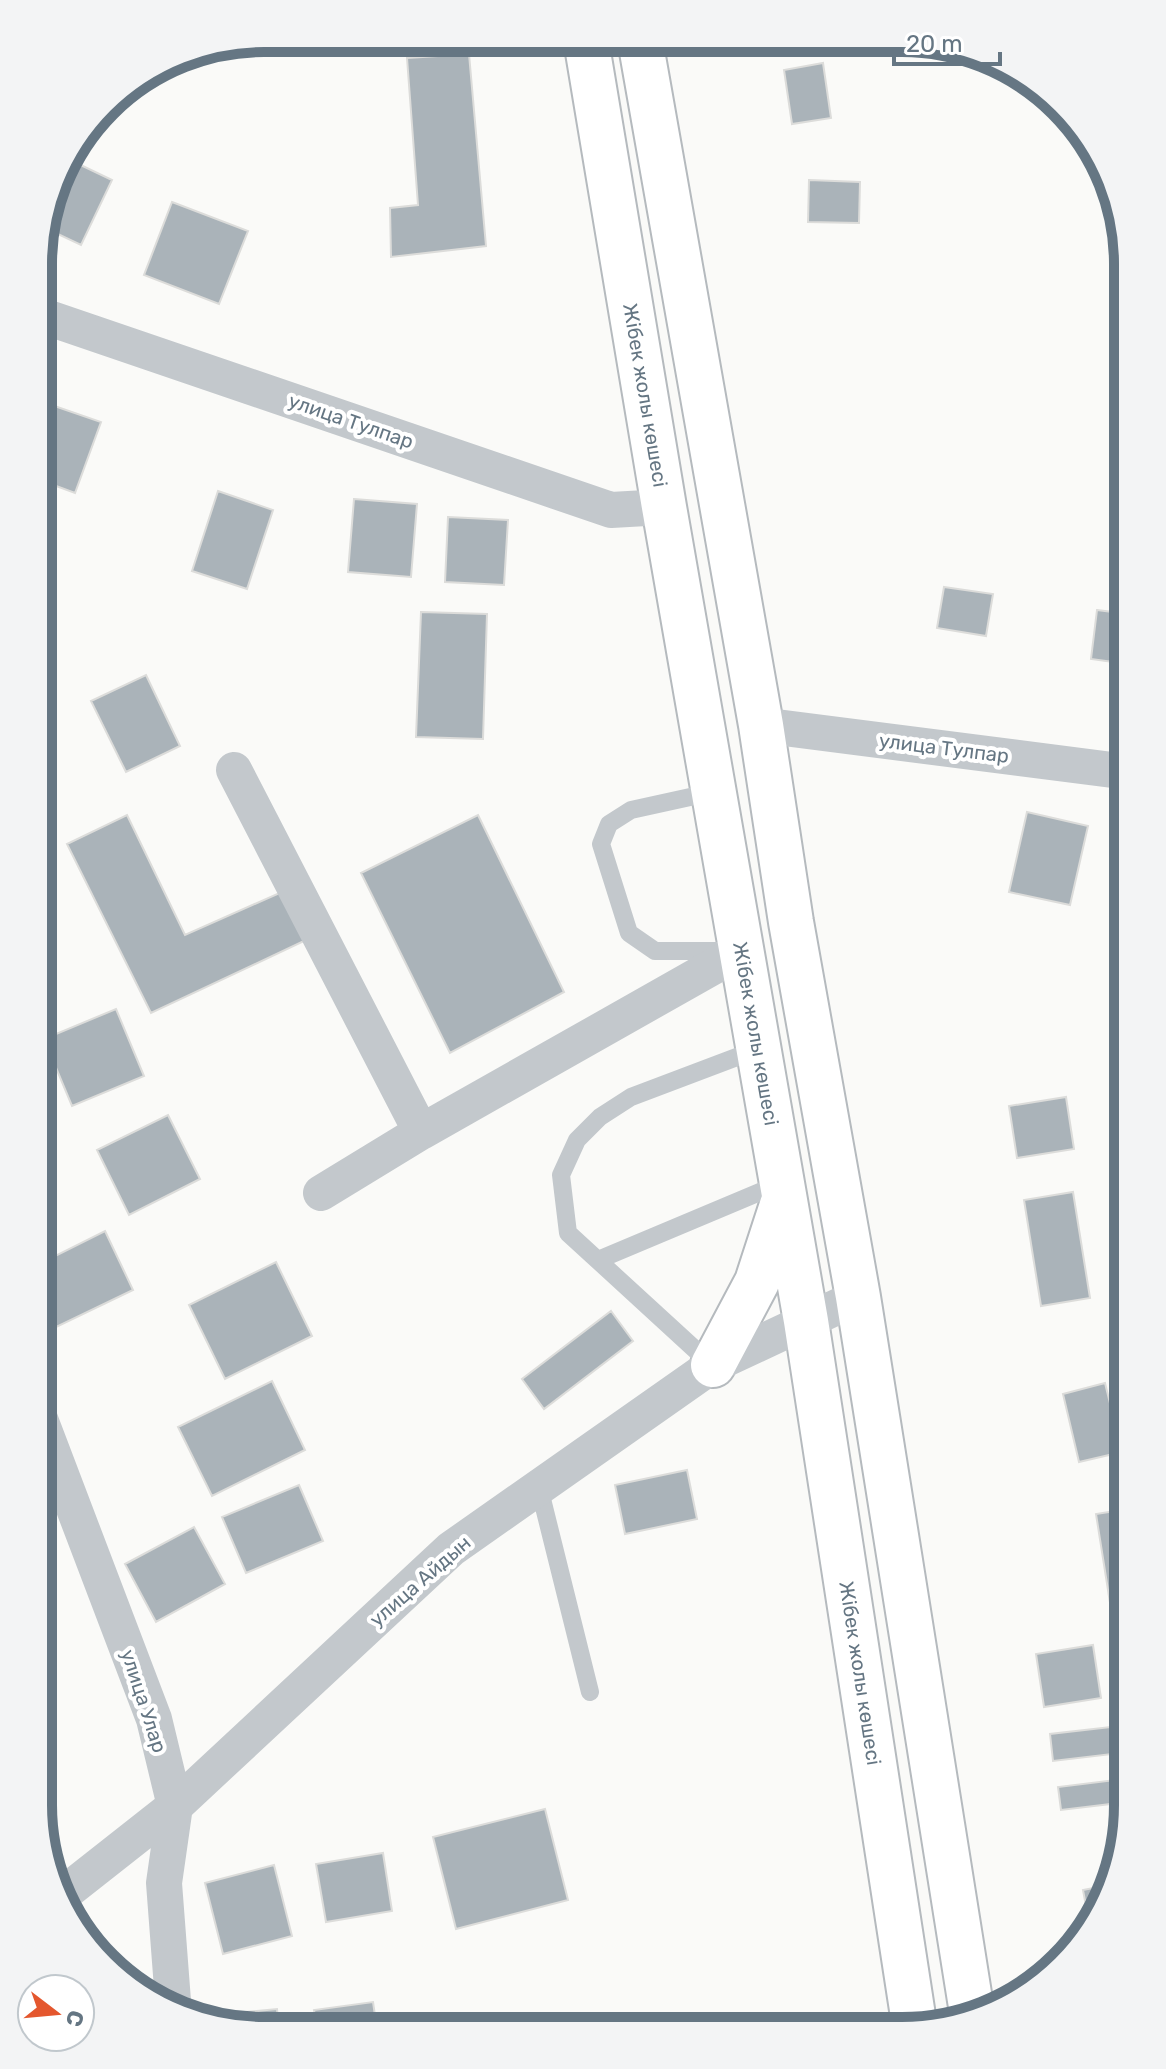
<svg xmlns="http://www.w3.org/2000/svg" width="1166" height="2069" viewBox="0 0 1166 2069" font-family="Rubik,sans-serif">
<rect width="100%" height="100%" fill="#fafaf8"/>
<path fill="#aab3b9" stroke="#dcdcda" stroke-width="2" d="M771,41H804L772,46Z
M469,54L486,246L391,257L390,208L418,205L407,58Z
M823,63L831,118L792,124L784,70Z
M66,158L112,180L81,245L43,227L61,166Z
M809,180L860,182L859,223L808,222Z
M172,202L248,231L219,304L144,275Z
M40,401L101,422L75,493L40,480Z
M218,491L273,510L247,589L192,571Z
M354,499L417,504L411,577L348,572Z
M448,517L508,520L504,585L445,582Z
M944,587L993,594L986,636L937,628Z
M1097,610L1128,614V664L1091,659Z
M421,612L487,614L483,739L416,737Z
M39,630L54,665L39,671Z
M146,675L180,746L126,772L91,701Z
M1027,812L1088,826L1070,905L1009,892Z
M127,815L185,935L284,891L304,941L151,1013L67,844Z
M478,815L564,992L450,1053L361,873Z
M116,1009L144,1076L72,1106L44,1039Z
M1066,1097L1074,1149L1017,1158L1009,1106Z
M168,1115L200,1179L129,1215L97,1150Z
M1073,1192L1090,1298L1041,1306L1024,1200Z
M105,1231L133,1290L50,1330L39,1306V1264Z
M276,1262L312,1336L225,1379L189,1305Z
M611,1311L633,1341L544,1409L522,1379Z
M272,1381L305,1450L212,1496L178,1427Z
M1105,1383L1122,1452L1079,1462L1063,1394Z
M687,1470L697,1519L625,1534L615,1485Z
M299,1485L323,1541L246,1573L222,1517Z
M1128,1509V1626L1114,1628L1096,1514Z
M194,1527L225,1584L156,1622L125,1564Z
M1093,1645L1101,1698L1044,1707L1036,1654Z
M1128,1725L1127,1802L1061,1810L1058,1787L1124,1779L1120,1753L1053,1761L1050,1734Z
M545,1809L568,1900L456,1929L433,1837Z
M383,1853L392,1911L326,1922L316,1864Z
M274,1865L292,1936L223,1954L205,1883Z
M1103,1886L1089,1922L1083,1890Z
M373,2002L377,2029H317L314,2010Z
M277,2009L279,2029H234L216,2021L215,2015Z"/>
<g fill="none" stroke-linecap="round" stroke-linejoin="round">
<defs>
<g id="primary">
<path id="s1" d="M586,40L664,507L806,1321L915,2029"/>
<path d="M640,40L761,725L791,922L858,1297L973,2019"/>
<path d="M713,1365L757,1282L782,1205"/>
</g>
</defs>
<use href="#primary" stroke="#b5babe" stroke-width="48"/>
<path stroke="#c3c8cc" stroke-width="18" d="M713,792L631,810L609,824L601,844L629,933L655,951H727
M598,1260L781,1183
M712,1365L568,1233L561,1175L577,1140L600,1117L631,1097L758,1049
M539,1487L590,1692"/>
<path stroke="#c3c8cc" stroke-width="36" d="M40,315L611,510L664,507
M761,725L1128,772
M234,770L421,1132
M321,1193L421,1132L741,951
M38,1414L154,1719L175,1806L164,1883L173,2001
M62,1895L175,1806L451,1549L713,1365L858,1297"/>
<use href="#primary" stroke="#fff" stroke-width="44"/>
</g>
<g text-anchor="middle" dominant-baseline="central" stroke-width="8" stroke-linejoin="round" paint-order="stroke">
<g font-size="20" fill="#657683" stroke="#fff">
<text stroke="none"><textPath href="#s1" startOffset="360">Жібек жолы көшесі</textPath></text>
<text transform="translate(351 421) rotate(19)">улица Тулпар</text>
<text transform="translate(944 748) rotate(7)">улица Тулпар</text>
<text stroke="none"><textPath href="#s1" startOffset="1008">Жібек жолы көшесі</textPath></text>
<text transform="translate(420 1581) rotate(-41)">улица Айдын</text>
<text stroke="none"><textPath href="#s1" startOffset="1656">Жібек жолы көшесі</textPath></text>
<text transform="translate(144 1701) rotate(72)">улица Улар</text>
</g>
</g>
<path d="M0 0H1166V2069H0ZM264 52H902A212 212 0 0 1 1114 264V1805A212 212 0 0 1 902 2017H264A212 212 0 0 1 52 1805V264A212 212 0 0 1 264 52Z" fill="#f3f4f5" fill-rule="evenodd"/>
<path fill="none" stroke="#657683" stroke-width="10" d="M264 52H902A212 212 0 0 1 1114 264V1805A212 212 0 0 1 902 2017H264A212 212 0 0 1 52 1805V264A212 212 0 0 1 264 52Z"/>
<g transform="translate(56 2013) rotate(106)"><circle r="38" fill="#ffffff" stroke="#c1c8cd" stroke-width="2"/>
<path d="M0-6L14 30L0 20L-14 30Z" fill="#e4572e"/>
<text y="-12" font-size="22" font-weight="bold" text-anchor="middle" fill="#657683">С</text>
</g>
<path d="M894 52v12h106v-12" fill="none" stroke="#657683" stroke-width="4"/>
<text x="906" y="52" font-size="24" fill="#657683" stroke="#ffffff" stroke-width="6" paint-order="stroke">20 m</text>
</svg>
